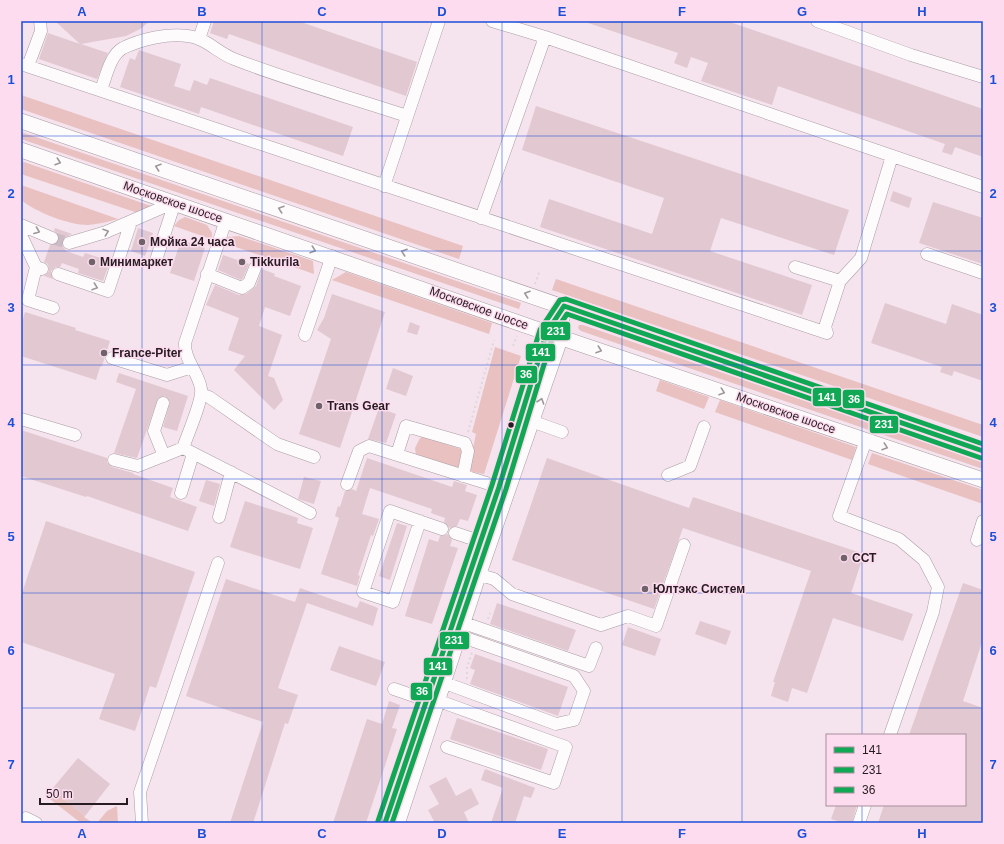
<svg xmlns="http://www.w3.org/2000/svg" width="1004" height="844" viewBox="0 0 1004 844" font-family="Arial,sans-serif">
<rect width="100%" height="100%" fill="#f5e3ed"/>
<path fill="#e8c1c0" d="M21,95L463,246L459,259L21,109Z
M21,132L521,303L519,309L21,139Z
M21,161L151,206L138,213L21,174Z
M21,185L118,219C108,222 98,224 88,225C68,225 36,212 21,200Z
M185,217L207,225L212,233V237L208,238L174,226L179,220Z
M239,236L313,261L314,274L233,246L232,244L231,245L223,243L228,237Z
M346,272L492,323L489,334L332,280Z
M556,279L983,425V437L552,290Z
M579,325H583L983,462V469L581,331L578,328Z
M495,347L521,356L484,474L468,471L476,434L472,432Z
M660,380L709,397L704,409L656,391Z
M720,400L856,447L852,460L715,412Z
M423,437L464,450L460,470L416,455L415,448L420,438Z
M872,453L983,490V504L868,464Z
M52,789L85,816L84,817L93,823H81L46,796Z
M117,806L118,823H97L107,811Z"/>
<path fill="#e2c8d0" d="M55,21H150L140,29L126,36L81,44L108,53L97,79L39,59L48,33L80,44Z
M214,21H298L417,62L406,96L229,34L227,39L210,33Z
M589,21H727L983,109V157L955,147L952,155L942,152L945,144L778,86L772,105L701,81L708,63L691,57L687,68L674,63L678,53L588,23Z
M139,50L181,64L174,86L190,91L194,80L207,85L210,78L353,127L343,156L201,107L199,114L120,87L130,58L135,60Z
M536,106L849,210L834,255L721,218L710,251L812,285L802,315L540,227L549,199L652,234L664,198L522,150Z
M893,191L912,198L909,208L890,201Z
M933,202L983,218V264L919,243Z
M55,228L72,234L64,238L62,241V245L66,251L83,257L85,253L110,261L103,281L78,273L79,269L62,263L60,267H56L51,271L53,279L44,276L49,271L48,264L44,262L50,245L56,244L59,241L58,234L54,231Z
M138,228L153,233L145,256L131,251Z
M181,240L205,248L194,281L170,273Z
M223,255L249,264L243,278L241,280L218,270Z
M262,269L275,274L274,276L301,286L290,316L265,307L259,326L282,335L268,376L274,378L283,400L274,410L234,370L245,356L228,350L239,318L206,305L215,285L239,295L246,294L256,286Z
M332,294L385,312L340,448L299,434L331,339L317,330L324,318Z
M885,303L946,324L952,304L983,315V381L954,371L952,376L940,372L942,367L871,343Z
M25,312L76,328L75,330L110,341L102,366L100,367L96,380L21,356V325Z
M410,322L420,326L417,335L407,332Z
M393,368L413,376L406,396L386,389Z
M119,373L188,396L177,431L163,427L170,402L165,396L158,398L137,458L114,453L136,389L116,382Z
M379,408L396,414L386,443L368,439Z
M21,430L107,458V462L112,467L133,473V474L173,488L170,497L197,507L188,531L87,496L86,497L21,476Z
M367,458L452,487L454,481L467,485L465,491L477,495L468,521L460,519L457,526L449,528L444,522L445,518L431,513L432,509L370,488L362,514L379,519L373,536L371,535L358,575L360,576L357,586L321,574L339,518L335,516L338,506L340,507L345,491L352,489L356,491Z
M547,458L689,508L693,497L864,554L851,593L913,614L903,641L833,618L807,693L792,688L788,702L771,696L775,682H773L811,571L683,528L654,609L512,560Z
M304,477L321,481L314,504L298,499Z
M206,480L220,484L214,506L199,501Z
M245,501L298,518L297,523L313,528L300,569L230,547Z
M46,521L195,572L156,688L150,686L135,731L99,719L115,674L21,642V596Z
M397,523L407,526L390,580L379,576Z
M448,534L452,540L450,546L458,548L432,624L405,616L429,539L438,542L440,536Z
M226,579L295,602L300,588L357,608L360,601L378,608L373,626L307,603L278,688L298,695L288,724L285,723L253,823H230L263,722L186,696Z
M963,583L983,590V639L963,701L983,708V823H878L884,805H965V735H909Z
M497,603L576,630L568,651L490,624Z
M700,621L731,631L726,645L695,634Z
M628,627L661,639L655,656L622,645Z
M339,646L385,662L376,686L330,670Z
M475,654L568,687L558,716L470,684L475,670L470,668Z
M389,701L400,705L392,728L397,729L366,823H333L367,719L382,724Z
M457,718L548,749L541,770L450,739Z
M78,758L110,784L85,816L52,789Z
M485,769L535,788L531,798L524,796L515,823H491L503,788L481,780Z
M446,777L456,796L471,788L479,804L464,812L469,823H435L428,810L439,804L429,786Z
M836,805H857L852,823H844L831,819Z"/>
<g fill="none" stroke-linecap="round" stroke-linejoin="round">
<path stroke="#ccbbc4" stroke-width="12" stroke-dasharray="12 6" stroke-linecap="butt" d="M52,238L69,243"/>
<defs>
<path id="minor" d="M492,21L545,37L983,187
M817,21L911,55L983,77
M199,39L205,21
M21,64L827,333
M28,66L41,31L40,21
M101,90C106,77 110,55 123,48C142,39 168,33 188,36C206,38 218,53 234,59C290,81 350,97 407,116
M384,186L439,21
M481,218L545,37
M21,225L52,238
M21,235L36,267L42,269
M69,243L106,232L175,202
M927,254L983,273
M157,257L175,202
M36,267L28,300L53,308
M795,267L840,281
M58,274L108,291L131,222
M207,274L242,288L249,283L255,268
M827,333L825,327L840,281L861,258L892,156
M305,335L332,256
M112,358L167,375L192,367
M201,394L209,397L277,444L314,457
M163,403L154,431L164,456
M21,419L75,435
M534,422L562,432
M866,440L839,516L899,539L924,560L938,587L933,612L890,735
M183,448L310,513
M397,454L406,426L465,443L468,451L463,476
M114,460L138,466L183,448C187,436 203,400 201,389C199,373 184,360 185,343L226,220
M668,475L690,466L704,427
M347,484L359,451L369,446L499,487
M181,493L193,454
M219,517L231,472
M420,521L393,602L363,592L390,511L442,529
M455,533L479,541
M977,540L983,521
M480,575L494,579L512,594L601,625L628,616L656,626L684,545
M464,623L589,666L596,648
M445,683L556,724L574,720L584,691L574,676L460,636
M394,689L426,700
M439,701L566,747L554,783L447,747
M26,818L36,823
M142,823L140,792L218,563
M385,823L499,487L547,332L564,306
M399,823L480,575L562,338L564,307
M859,823L865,805"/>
<path id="major" d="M21,121L983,451
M21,150L562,338L983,480"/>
</defs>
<use href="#minor" stroke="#aa9da4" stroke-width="13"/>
<use href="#major" stroke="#aa9da4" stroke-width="16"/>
<path stroke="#ddd8db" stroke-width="2" stroke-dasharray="2 3" stroke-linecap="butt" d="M535,284L540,270
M513,346L517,336
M468,432L494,340
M488,619L490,613
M467,679V668L472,652"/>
<use href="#minor" stroke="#fefbfc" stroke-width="12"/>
<use href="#major" stroke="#fefbfc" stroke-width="15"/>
<defs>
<path id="bus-1" d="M385,823L499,487L547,332L564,306L983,451"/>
<path id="bus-2" d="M392,823L506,489L553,335L567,314L981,458"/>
<path id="bus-3" d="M378,821L492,485L540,330L560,300L566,299L983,444"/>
</defs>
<use href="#bus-1" stroke="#fcdcee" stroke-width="8"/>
<use href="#bus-2" stroke="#fcdcee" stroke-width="8"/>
<use href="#bus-3" stroke="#fcdcee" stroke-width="8"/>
<use href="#bus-1" stroke="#10a855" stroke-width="5"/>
<use href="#bus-2" stroke="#10a855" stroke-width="5"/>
<use href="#bus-3" stroke="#10a855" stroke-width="5"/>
</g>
<defs><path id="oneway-chevron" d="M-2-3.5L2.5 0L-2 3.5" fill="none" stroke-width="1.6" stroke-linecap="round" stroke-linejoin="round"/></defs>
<g stroke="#9d979a">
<use href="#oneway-chevron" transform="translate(58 162) rotate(19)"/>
<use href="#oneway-chevron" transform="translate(158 167) rotate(-161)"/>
<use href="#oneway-chevron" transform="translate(281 209) rotate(-161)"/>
<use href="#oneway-chevron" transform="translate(37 231) rotate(21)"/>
<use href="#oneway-chevron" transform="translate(106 232) rotate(-19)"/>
<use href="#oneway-chevron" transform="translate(313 250) rotate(19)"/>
<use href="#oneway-chevron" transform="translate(404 252) rotate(-161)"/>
<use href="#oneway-chevron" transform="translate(95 287) rotate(19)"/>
<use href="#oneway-chevron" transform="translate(527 294) rotate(-161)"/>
<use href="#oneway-chevron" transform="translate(599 350) rotate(19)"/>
<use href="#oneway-chevron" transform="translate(722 392) rotate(19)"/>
<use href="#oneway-chevron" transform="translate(541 401) rotate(-71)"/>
<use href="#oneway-chevron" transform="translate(885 447) rotate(19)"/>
</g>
<path fill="none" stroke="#1d4ed8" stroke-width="1" stroke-opacity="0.55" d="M142,21V823M262,21V823M382,21V823M502,21V823M622,21V823M742,21V823M862,21V735M21,136H983M21,251H983M21,365H983M21,479H983M21,593H983M21,708H983M862,805V823"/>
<g fill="#6f6269" stroke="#fcdcee" stroke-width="1.5">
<circle cx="142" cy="242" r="4"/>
<circle cx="92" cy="262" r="4"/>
<circle cx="242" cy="262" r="4"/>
<circle cx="104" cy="353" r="4"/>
<circle cx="319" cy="406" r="4"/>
<circle cx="844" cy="558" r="4"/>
<circle cx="645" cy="589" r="4"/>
</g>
<circle fill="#271c22" stroke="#fcdcee" stroke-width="1.5" cx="511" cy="425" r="3.5"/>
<g text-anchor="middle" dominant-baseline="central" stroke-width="3" stroke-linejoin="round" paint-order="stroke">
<g font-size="12" fill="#271c22" stroke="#fcdcee">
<text transform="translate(173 202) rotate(19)">Московское шоссе</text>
<text transform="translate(479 308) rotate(20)">Московское шоссе</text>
<text transform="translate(786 413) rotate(19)">Московское шоссе</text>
</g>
<g font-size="12" font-weight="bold" fill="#271c22" stroke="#fcdcee" text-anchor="start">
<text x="150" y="242">Мойка 24 часа</text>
<text x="100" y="262">Минимаркет</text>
<text x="250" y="262">Tikkurila</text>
<text x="112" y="353">France-Piter</text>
<text x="327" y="406">Trans Gear</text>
<text x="852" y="558">ССТ</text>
<text x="653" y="589">Юлтэкс Систем</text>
</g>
</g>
<g stroke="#fcdcee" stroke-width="1.5">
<rect x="540" y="321" width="31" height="20" rx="4" fill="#10a855"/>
<rect x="525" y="343" width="31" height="19" rx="4" fill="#10a855"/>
<rect x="515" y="365" width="23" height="19" rx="4" fill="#10a855"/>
<rect x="812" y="387" width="30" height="20" rx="4" fill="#10a855"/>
<rect x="842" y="389" width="23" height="20" rx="4" fill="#10a855"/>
<rect x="869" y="415" width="30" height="19" rx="4" fill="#10a855"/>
<rect x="439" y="631" width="31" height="19" rx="4" fill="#10a855"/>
<rect x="423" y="657" width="30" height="19" rx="4" fill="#10a855"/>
<rect x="410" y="682" width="23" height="19" rx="4" fill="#10a855"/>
</g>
<g font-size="11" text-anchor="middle" font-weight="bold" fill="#fff">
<text x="556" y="335">231</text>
<text x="541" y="356">141</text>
<text x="526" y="378">36</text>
<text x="827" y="401">141</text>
<text x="854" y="403">36</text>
<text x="884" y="428">231</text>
<text x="454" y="644">231</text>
<text x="438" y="670">141</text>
<text x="422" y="695">36</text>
</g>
<rect width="1004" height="844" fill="none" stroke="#fcdcee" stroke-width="44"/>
<rect x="826" y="734" width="140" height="72" fill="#fcdcee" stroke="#a78f9c"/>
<rect x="834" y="747" width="20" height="6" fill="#10a855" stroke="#a78f9c"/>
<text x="862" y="754" font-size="12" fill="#271c22">141</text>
<rect x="834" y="767" width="20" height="6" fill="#10a855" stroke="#a78f9c"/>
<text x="862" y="774" font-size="12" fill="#271c22">231</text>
<rect x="834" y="787" width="20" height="6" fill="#10a855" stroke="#a78f9c"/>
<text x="862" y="794" font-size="12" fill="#271c22">36</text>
<path d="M40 798v6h87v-6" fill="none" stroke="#271c22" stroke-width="2"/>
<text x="46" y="798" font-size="12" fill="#271c22" stroke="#fcdcee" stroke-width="3" paint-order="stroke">50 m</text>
<rect x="22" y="22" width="960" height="800" fill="none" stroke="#1d4ed8" stroke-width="1.5"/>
<g font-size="13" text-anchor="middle" font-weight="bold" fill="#1d4ed8">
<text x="82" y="16">A</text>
<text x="202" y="16">B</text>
<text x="322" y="16">C</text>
<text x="442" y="16">D</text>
<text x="562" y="16">E</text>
<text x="682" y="16">F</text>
<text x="802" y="16">G</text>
<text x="922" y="16">H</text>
<text x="11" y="84">1</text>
<text x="993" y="84">1</text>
<text x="11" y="198">2</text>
<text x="993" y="198">2</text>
<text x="11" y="312">3</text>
<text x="993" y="312">3</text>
<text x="11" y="427">4</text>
<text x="993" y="427">4</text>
<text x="11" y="541">5</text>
<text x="993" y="541">5</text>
<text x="11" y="655">6</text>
<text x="993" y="655">6</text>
<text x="11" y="769">7</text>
<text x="993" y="769">7</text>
<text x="82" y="838">A</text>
<text x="202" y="838">B</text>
<text x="322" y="838">C</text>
<text x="442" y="838">D</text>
<text x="562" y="838">E</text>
<text x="682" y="838">F</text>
<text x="802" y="838">G</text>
<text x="922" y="838">H</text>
</g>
</svg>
